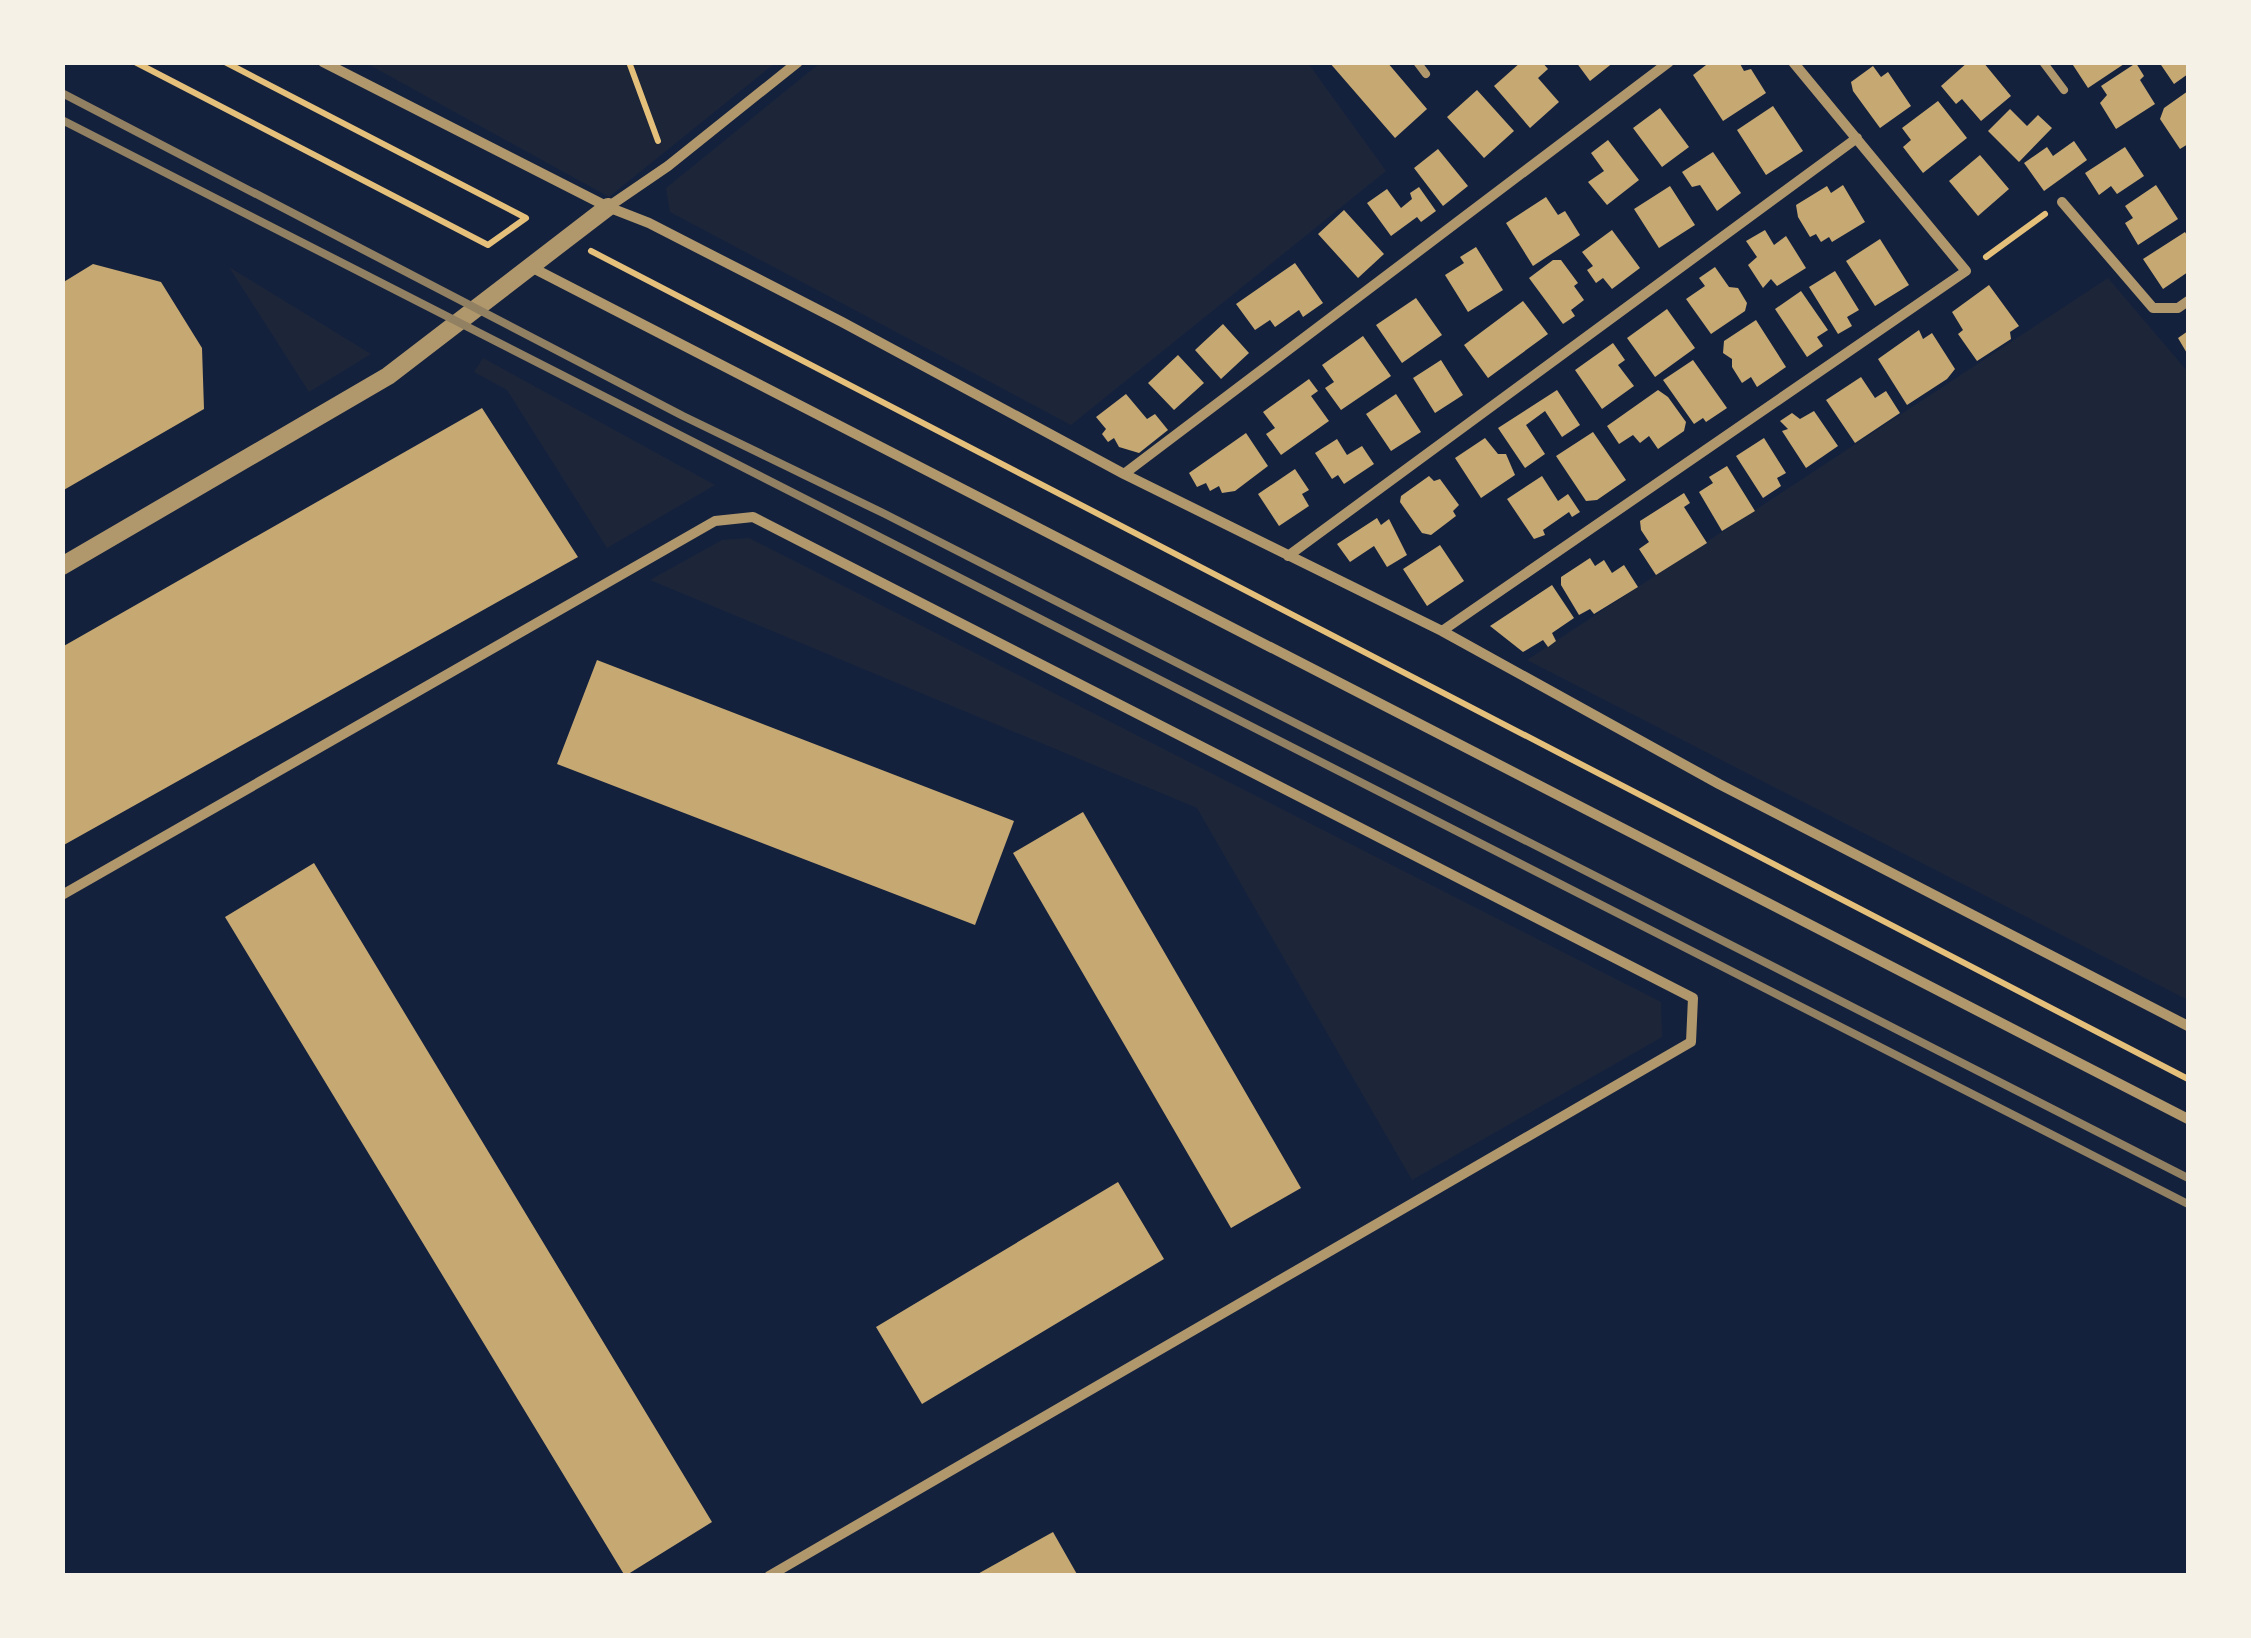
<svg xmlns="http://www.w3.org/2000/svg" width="2251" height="1638" viewBox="0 0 2251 1638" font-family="'PT Sans Narrow',sans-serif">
<rect width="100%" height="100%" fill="#14213d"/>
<path fill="#1d2539" d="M366,63H775L609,197Z
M820,63H1308L1386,171L1071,425L670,212L666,188Z
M229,267L371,354L309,392Z
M2108,278L2188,372V1000L1527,660Z
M483,358L715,485L607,548L507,390L474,372Z
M749,538L1661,1002L1662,1037L1412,1180L1197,808L650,580L722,540Z"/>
<path fill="#c6a872" d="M1329,62H1387L1427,109L1395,138Z
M1521,62H1542L1548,69L1538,78L1559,102L1530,128L1494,86Z
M1576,62H1614L1590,81Z
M1710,62H1739L1744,71L1751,69L1766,93L1723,121L1693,75Z
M1968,62H1983L2011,96L1981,121L1962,99L1956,104L1941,86Z
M2071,62H2127L2088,88Z
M2159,62H2188V74L2174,84Z
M2136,63L2144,76L2140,80L2155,104L2116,129L2100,103L2107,95L2101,86Z
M1873,66L1881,77L1888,72L1911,106L1880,128L1853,91L1851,82Z
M1477,90L1514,131L1484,158L1447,117Z
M2188,91V144L2180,149L2160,119L2164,108Z
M1938,101L1967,138L1923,173L1903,147L1911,140L1902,128Z
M1773,106L1803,151L1766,175L1737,130Z
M1660,108L1689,147L1662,167L1633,128Z
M2010,109L2027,126L2038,115L2052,128L2019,162L1988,131Z
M1608,140L1639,180L1607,205L1588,182L1604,171L1591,153Z
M2074,141L2087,160L2044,191L2024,163L2047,147L2053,156Z
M2125,147L2144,176L2117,194L2111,186L2099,195L2085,173Z
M1438,149L1468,186L1443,206L1414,168Z
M1713,152L1741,193L1717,211L1700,185L1692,187L1682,172Z
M1980,155L2009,189L1978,216L1949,181Z
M1843,185L1865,222L1832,242L1829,237L1821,242L1816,234L1810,237L1798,217L1796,205L1827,186L1831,193Z
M2156,185L2178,219L2138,245L2125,223L2133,218L2125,206Z
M1670,186L1695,225L1659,248L1634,209Z
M1419,187L1436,211L1421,222L1417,217L1391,236L1367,203L1387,189L1401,208L1412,199L1410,193Z
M1546,197L1558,215L1565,211L1580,235L1533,266L1506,223Z
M1344,210L1384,254L1358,278L1318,234Z
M1612,230L1640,268L1612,289L1603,278L1596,283L1587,270L1593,266L1582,252Z
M1765,230L1774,245L1786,236L1806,268L1777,286L1771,279L1763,288L1748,265L1757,257L1746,241Z
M2185,232L2188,237V272L2163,289L2143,259Z
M1880,239L1909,285L1875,306L1846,261Z
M1476,247L1503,290L1468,312L1445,275L1464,263L1460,257Z
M1553,260H1561L1578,283L1574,286L1584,300L1571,310L1575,316L1563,324L1529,278Z
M1295,263L1323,303L1303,317L1299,310L1275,327L1270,320L1255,330L1236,304Z
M93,264L161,282L202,348L204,409L62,491V283Z
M1715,267L1729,287L1738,288L1747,303L1745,311L1711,334L1686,299L1705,286L1699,278Z
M1835,271L1859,310L1847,317L1852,326L1838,334L1809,287Z
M1989,285L2019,326L2010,332L2011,339L1977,361L1958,334L1963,330L1952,312Z
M1801,291L1828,330L1817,337L1823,346L1807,357L1775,309Z
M1416,298L1442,335L1402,363L1376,325Z
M1523,301L1548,334L1488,378L1464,345Z
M1667,309L1695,348L1655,377L1627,338Z
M1756,320L1786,367L1757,387L1751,377L1742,383L1732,367V359L1723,353L1724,341Z
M1223,324L1249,353L1221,379L1195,350Z
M1919,330L1923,339L1932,333L1955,369L1947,379L1907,405L1878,359Z
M2188,331V355L2178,338Z
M1363,336L1391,376L1341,410L1325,388L1334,382L1322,365Z
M1613,343L1625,360L1618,365L1634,386L1602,409L1575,370Z
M1178,355L1204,383L1174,410L1148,383Z
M1441,360L1463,395L1435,413L1413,378Z
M1693,360L1727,408L1706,422L1703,418L1694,424L1663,380Z
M1861,377L1875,398L1886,391L1900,413L1855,443L1826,400Z
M1309,379L1318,391L1311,396L1329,421L1281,455L1266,434L1275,428L1263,412Z
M1557,390L1580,425L1562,437L1545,411L1526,425L1545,454L1525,468L1498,428Z
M1658,390L1668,397L1686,422L1684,431L1658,449L1649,436L1640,443L1633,435L1619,444L1607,426Z
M1126,394L1147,419L1155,414L1168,430L1139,453L1119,447L1114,438L1108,442L1102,434L1106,429L1096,417Z
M1396,394L1421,432L1391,451L1366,414Z
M482,408L578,557L62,846V647Z
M1814,411L1838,446L1806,468L1782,431L1788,429L1780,421L1792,413L1800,419Z
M1593,432L1626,480L1597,500L1586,501L1556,456Z
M1246,433L1268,466L1235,491L1222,493L1219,486L1210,491L1206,483L1197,487L1189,473Z
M1485,438L1498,454H1506L1515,475L1481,498L1455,458Z
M1764,438L1786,473L1777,478L1781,486L1763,498L1736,456Z
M1337,439L1347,455L1362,446L1374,464L1344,484L1338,475L1332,479L1315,453Z
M1727,466L1755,511L1722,531L1699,492L1713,483L1709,477Z
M1295,469L1309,490L1302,494L1309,506L1279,526L1258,494Z
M1429,476L1434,481L1440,479L1459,505L1453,511L1456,516L1431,535L1422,533L1400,502L1401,496Z
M1542,476L1558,501L1568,494L1580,512L1572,517L1569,512L1543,530L1545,535L1534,539L1507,499Z
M1684,493L1690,503L1684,507L1707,543L1656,575L1639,549L1649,542L1641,530L1640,521Z
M1377,518L1381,525L1389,519L1407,555L1387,567L1374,546L1350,562L1337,544Z
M1440,545L1464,581L1427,606L1403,569Z
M1590,558L1595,566L1604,560L1612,573L1624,565L1638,587L1594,614L1590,609L1579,615L1561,585V577Z
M1552,585L1574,618L1552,633L1556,641L1548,647L1543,640L1523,652L1490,626Z
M597,660L1014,821L975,925L557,764Z
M1083,812L1301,1188L1231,1228L1013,853Z
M314,863L712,1522L625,1576L225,917Z
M1118,1182L1164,1259L922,1404L876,1327Z
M1053,1532L1078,1576H974Z"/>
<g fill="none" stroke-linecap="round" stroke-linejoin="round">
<path stroke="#e5c07b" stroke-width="6" d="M135,62L488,245L526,218L225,62
M629,62L658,141
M591,251L2188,1079
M1986,257L2045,214"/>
<path stroke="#b1986c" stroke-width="8" d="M1417,62L1426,74
M2043,62L2064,90"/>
<path stroke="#b1986c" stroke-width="10" d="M323,62L608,207L649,223L842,322L1124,474L1442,631L1719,784L2188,1026
M2062,202L2153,308H2178L2188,301
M608,207L668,166L798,62
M531,267L2188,1119
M1124,474L1669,62
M1288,556L1857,138
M1442,631L1966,271L1793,62
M62,895L715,521L753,517L1693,998L1691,1042L769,1576"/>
<path stroke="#b1986c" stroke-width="18" d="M62,566L388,376L608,207"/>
<path stroke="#918062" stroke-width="8" d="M62,93L683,416L885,514L2188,1178
M62,120L2188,1204"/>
</g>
<rect width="2251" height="1638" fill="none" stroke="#f6f1e7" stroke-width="130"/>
</svg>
